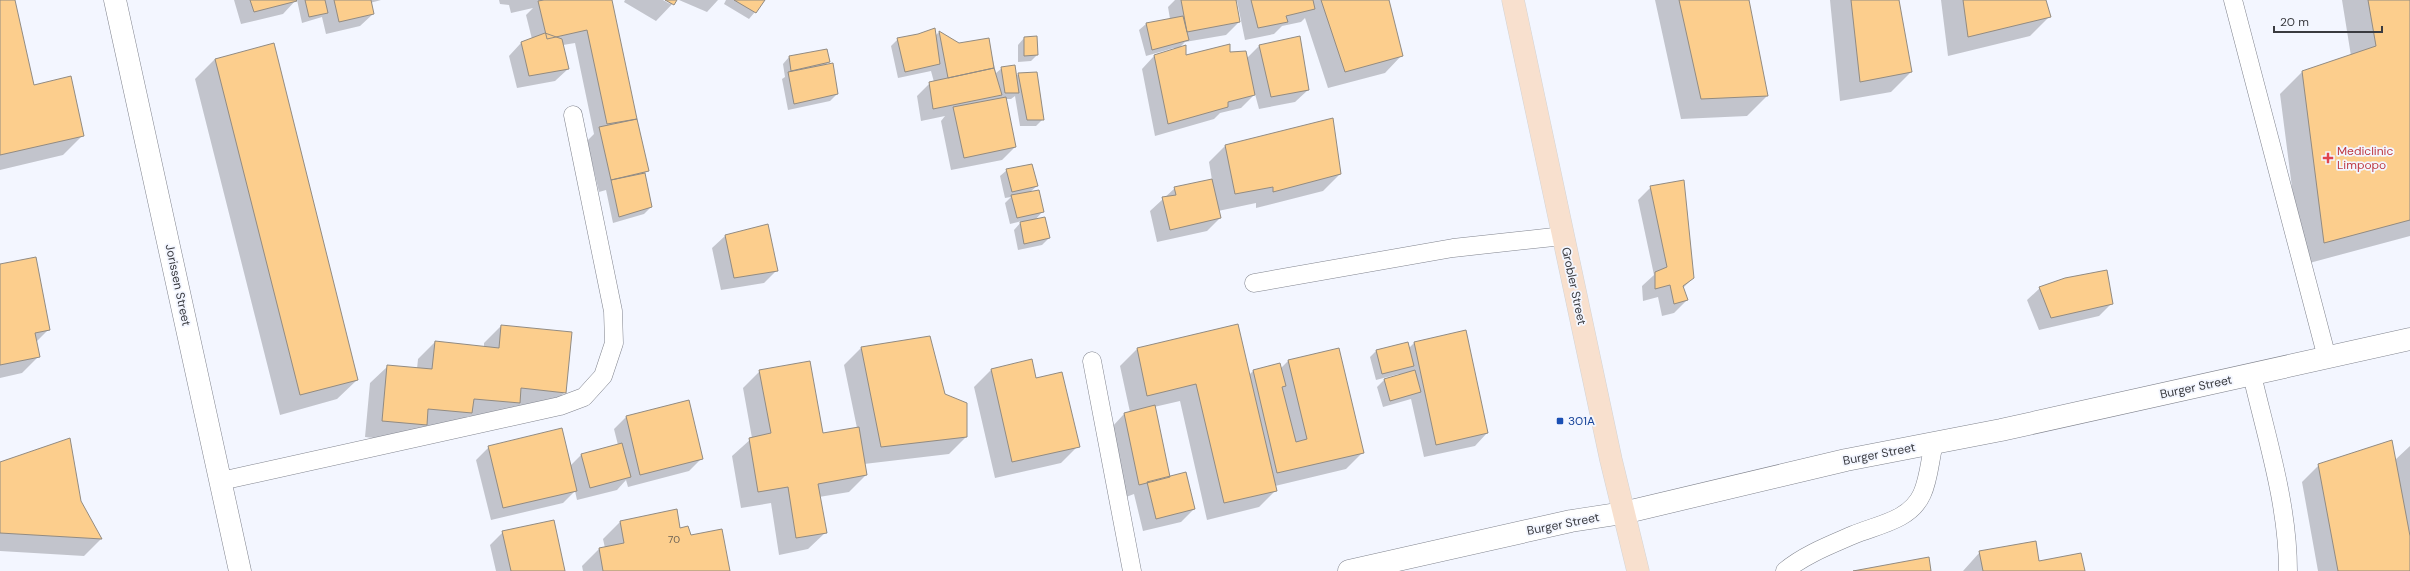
<svg xmlns="http://www.w3.org/2000/svg" width="2410" height="571" viewBox="0 0 2410 571" font-family="'DM Sans',sans-serif">
<rect width="100%" height="100%" fill="#f3f6ff"/>
<path fill="#0003" d="M0,0H14L33,86L83,135L63,155L0,170Z
M234,0H296L283,14L241,24Z
M297,0H381L370,3L373,14L360,26L326,34L322,17L302,23Z
M499,0H611L647,171L644,174L651,207L644,214L613,223L606,190L599,192L587,141L594,134L575,43L563,45L568,69L555,81L517,88L509,56L521,43L532,39L526,15L533,8L511,13L509,5L500,4Z
M625,0H663L670,4L667,0H676L656,21L624,2Z
M679,0H718L707,12Z
M726,0H765L749,19L724,4Z
M1175,0H1388L1402,55L1385,73L1328,88L1305,18L1301,22L1282,26L1274,34L1245,40L1237,1L1235,2L1239,22L1226,35L1185,42L1179,48L1185,56L1229,54L1246,59L1259,46L1308,90L1295,102L1259,109L1255,94L1241,108L1220,113L1214,119L1155,136L1142,69L1154,56L1174,50V48L1146,56L1139,30L1146,24L1170,19L1168,7Z
M1655,0H1748L1767,96L1747,116L1681,119Z
M1830,0H1898L1911,72L1891,92L1840,101Z
M1941,0H2045L2050,16L2030,36L1948,56Z
M2342,0H2410V236L2302,265L2280,94L2302,72L2351,56Z
M939,32L959,44L988,39L996,73L1002,68L1016,77L1018,74L1043,119L1036,126H1020L1015,96L1011,99H1005L1015,147L1002,160L951,170L941,121L945,116L921,121L917,96L930,83L934,82L931,71L898,78L891,46L898,39L935,36Z
M1024,38L1037,55L1031,61L1018,62V45Z
M273,44L357,380L337,399L280,415L195,79L215,59Z
M789,57L829,62L824,66L837,94L830,101L788,110L782,79L785,77L783,64Z
M1226,145L1340,174L1323,191L1256,208V203L1218,211L1220,218L1207,231L1157,242L1150,211L1175,188L1212,180L1209,162Z
M1007,170L1037,186L1030,192L1043,211L1035,220L1049,238L1042,245L1018,250L1014,230L1022,221L1010,224L1005,203L1011,197L1005,198L1000,176Z
M1651,187L1693,278L1683,288L1687,300L1674,313L1662,316L1658,297L1643,301L1642,286L1654,275L1638,200Z
M725,236L777,270L764,283L721,290L712,248Z
M0,265L49,329L36,342L39,356L22,373L0,378Z
M2040,288L2112,303L2099,316L2039,330L2027,300Z
M1238,325L1249,375L1253,371L1281,368L1288,361L1338,349L1363,452L1346,469L1275,486L1276,490L1259,507L1207,520L1180,401L1154,407L1169,478L1194,509L1181,522L1143,531L1134,494L1126,497L1112,427L1124,414L1130,412L1120,366L1137,349Z
M501,326L565,392L548,409L515,406L502,420L468,416L454,430L409,442L365,437L370,383L388,366L417,369L418,359L435,342L484,347V343Z
M1465,331L1487,433L1475,446L1424,457L1411,399L1383,407L1377,387L1384,380L1399,376V374L1376,380L1370,357L1377,350L1408,349L1414,343Z
M861,348L944,395L966,437L949,454L864,464L866,475L849,492L819,497L826,532L808,549L779,555L771,503L741,508L732,456L752,438L743,388L760,371L822,434L857,428L844,365Z
M991,370L1078,446L1061,463L995,478L974,387Z
M626,417L702,458L689,471L628,487L626,480L617,490L577,500L575,491L563,503L491,520L476,460L489,447L570,466L581,455L618,445L614,429Z
M2410,446V571H2318L2302,482L2319,465L2395,460Z
M0,463L80,501L101,539L84,556L0,551Z
M620,522L680,529L729,571H583L582,566L599,549L605,548L603,539Z
M503,532L564,571H496L490,545Z
M1980,552L2039,562L2084,571H1963Z"/>
<path fill="#fcce8d" stroke="#928b82" d="M0,0H15L34,85L71,76L84,136L0,155Z
M250,0H296L297,1L254,12Z
M305,0H325L328,13L309,17Z
M334,0H371L374,14L339,22Z
M544,0H612L637,119L607,124L587,30L547,39L538,1Z
M665,0H677L674,5Z
M734,0H765L756,13Z
M1181,0H1236L1240,22L1187,32Z
M1251,0H1313L1315,9L1286,16L1288,22L1258,28Z
M1321,0H1389L1403,56L1345,72Z
M1679,0H1749L1768,96L1701,99Z
M1851,0H1899L1912,72L1860,82Z
M1963,0H2046L2051,17L1968,37Z
M2368,0H2410V220L2324,243L2302,71L2376,46Z
M1183,16L1189,40L1152,50L1146,23Z
M935,28L940,64L905,72L897,38L918,34Z
M939,31L959,43L989,38L994,68L948,78Z
M545,33L562,39L569,69L529,76L521,42Z
M1037,36L1038,55L1024,56V37Z
M1300,36L1309,90L1271,97L1259,45Z
M274,43L358,380L300,395L215,59Z
M1230,44V52L1246,51L1255,95L1228,102V107L1168,124L1154,55L1186,45V55Z
M827,49L830,62L791,71L789,56Z
M833,63L838,94L794,104L788,72Z
M1015,65L1019,93H1005L1001,67Z
M994,68L1002,95L933,109L929,82Z
M1037,72L1044,120H1027L1018,73Z
M1006,97L1016,147L964,158L953,107Z
M1333,118L1341,174L1273,192V187L1235,194L1225,145Z
M637,119L649,171L611,180L599,127Z
M1032,164L1038,186L1012,192L1006,169Z
M645,173L652,207L619,217L611,180Z
M1212,179L1221,218L1170,230L1162,197L1176,195L1174,187Z
M1684,180L1694,278L1683,286L1688,300L1674,304L1670,285L1655,289V272L1667,267L1650,186Z
M1039,190L1044,212L1017,218L1011,195Z
M1045,217L1050,238L1024,244L1020,222Z
M768,224L778,271L734,278L725,235Z
M36,257L50,330L35,333L40,357L0,365V264Z
M2107,270L2113,304L2051,318L2039,287L2065,278Z
M1238,324L1277,491L1224,503L1196,384L1147,396L1137,348Z
M501,325L572,332L566,393L521,388L520,403L474,399L472,413L428,409L427,425L382,421L387,365L432,369L435,341L499,348Z
M1466,330L1488,433L1436,445L1414,342Z
M930,336L945,394L967,403V437L881,447L861,347Z
M1408,342L1414,366L1382,374L1376,350Z
M1339,348L1364,453L1277,473L1253,370L1280,363L1286,386L1282,387L1296,442L1307,439L1288,360Z
M1032,359L1036,378L1062,372L1080,447L1012,462L991,369Z
M810,361L823,433L859,427L867,475L818,484L827,533L796,538L788,487L758,492L749,438L771,433L759,370Z
M1415,370L1421,392L1390,401L1384,379Z
M689,400L703,459L640,475L626,416Z
M1155,405L1170,477L1139,485L1124,413Z
M562,428L577,491L503,508L488,446Z
M70,438L81,501L102,539L0,533V462Z
M2392,440L2410,536V571H2338L2318,464Z
M622,443L631,477L590,488L581,454Z
M1186,472L1195,509L1156,519L1147,482Z
M677,509L680,528L688,526L691,535L722,529L730,571H603L599,548L624,543L620,521Z
M554,520L565,571H511L502,531Z
M2036,541L2039,561L2081,553L2085,571H1983L1979,551Z
M1929,557L1931,571H1853Z"/>
<g fill="none" stroke-linecap="round" stroke-linejoin="round">
<defs>
<path id="service" d="M2233,0L2327,358
M1254,283L1453,248L1563,236
M1092,361L1132,571
M2252,375C2267,439 2288,505 2288,571
M221,481L560,406L584,397L603,376L614,343L613,311L573,115
M1785,571C1804,555 1830,545 1853,535C1876,525 1910,521 1922,494C1929,479 1930,459 1934,443"/>
<path id="minor" d="M115,0L240,571
M1349,571L1571,521L1623,513L1846,460L2001,430L2410,339"/>
<path id="primary" d="M1513,0L1611,460L1638,571"/>
</defs>
<use href="#service" stroke="#81848e" stroke-width="19"/>
<use href="#minor" stroke="#81848e" stroke-width="23"/>
<use href="#primary" stroke="#d4d4d5" stroke-width="23"/>
<use href="#service" stroke="#fff" stroke-width="18"/>
<use href="#minor" stroke="#fff" stroke-width="22"/>
<use href="#primary" stroke="#f8e0ce" stroke-width="22"/>
</g>
<path fill="#e0444e" stroke="#f3f6ff" stroke-width="1.5" d="M2326 152h4v4h4v4h-4v4h-4v-4h-4v-4h4z"/>
<rect fill="#1a4fb4" stroke="#f3f6ff" stroke-width="1.5" x="1556" y="417" width="8" height="8" rx="2"/>
<g text-anchor="middle" dominant-baseline="central" stroke-width="3.5" stroke-linejoin="round" paint-order="stroke">
<g font-size="10" fill="#6a6053">
<text x="674" y="539">70</text>
</g>
<g font-size="12" fill="#be3a42" stroke="#f3f6ff" text-anchor="start">
<text x="2337" y="151">Mediclinic<tspan x="2337" dy="14">Limpopo</tspan></text>
</g>
<g font-size="12" fill="#3a3b40" stroke="#f3f6ff">
<text transform="translate(178 285) rotate(78)">Jorissen Street</text>
<text transform="translate(1574 286) rotate(78)">Grobler Street</text>
<text transform="translate(2196 387) rotate(-12)">Burger Street</text>
<text transform="translate(1879 454) rotate(-11)">Burger Street</text>
<text transform="translate(1563 524) rotate(-11)">Burger Street</text>
</g>
<g font-size="12" fill="#164399" stroke="#f3f6ff" text-anchor="start">
<text x="1568" y="421">301A</text>
</g>
</g>
<path d="M2274 26v6h108v-6" fill="none" stroke="#3a3b40" stroke-width="2"/>
<text x="2280" y="26" font-size="12" fill="#3a3b40" stroke="#f3f6ff" stroke-width="3" paint-order="stroke">20 m</text>
</svg>
